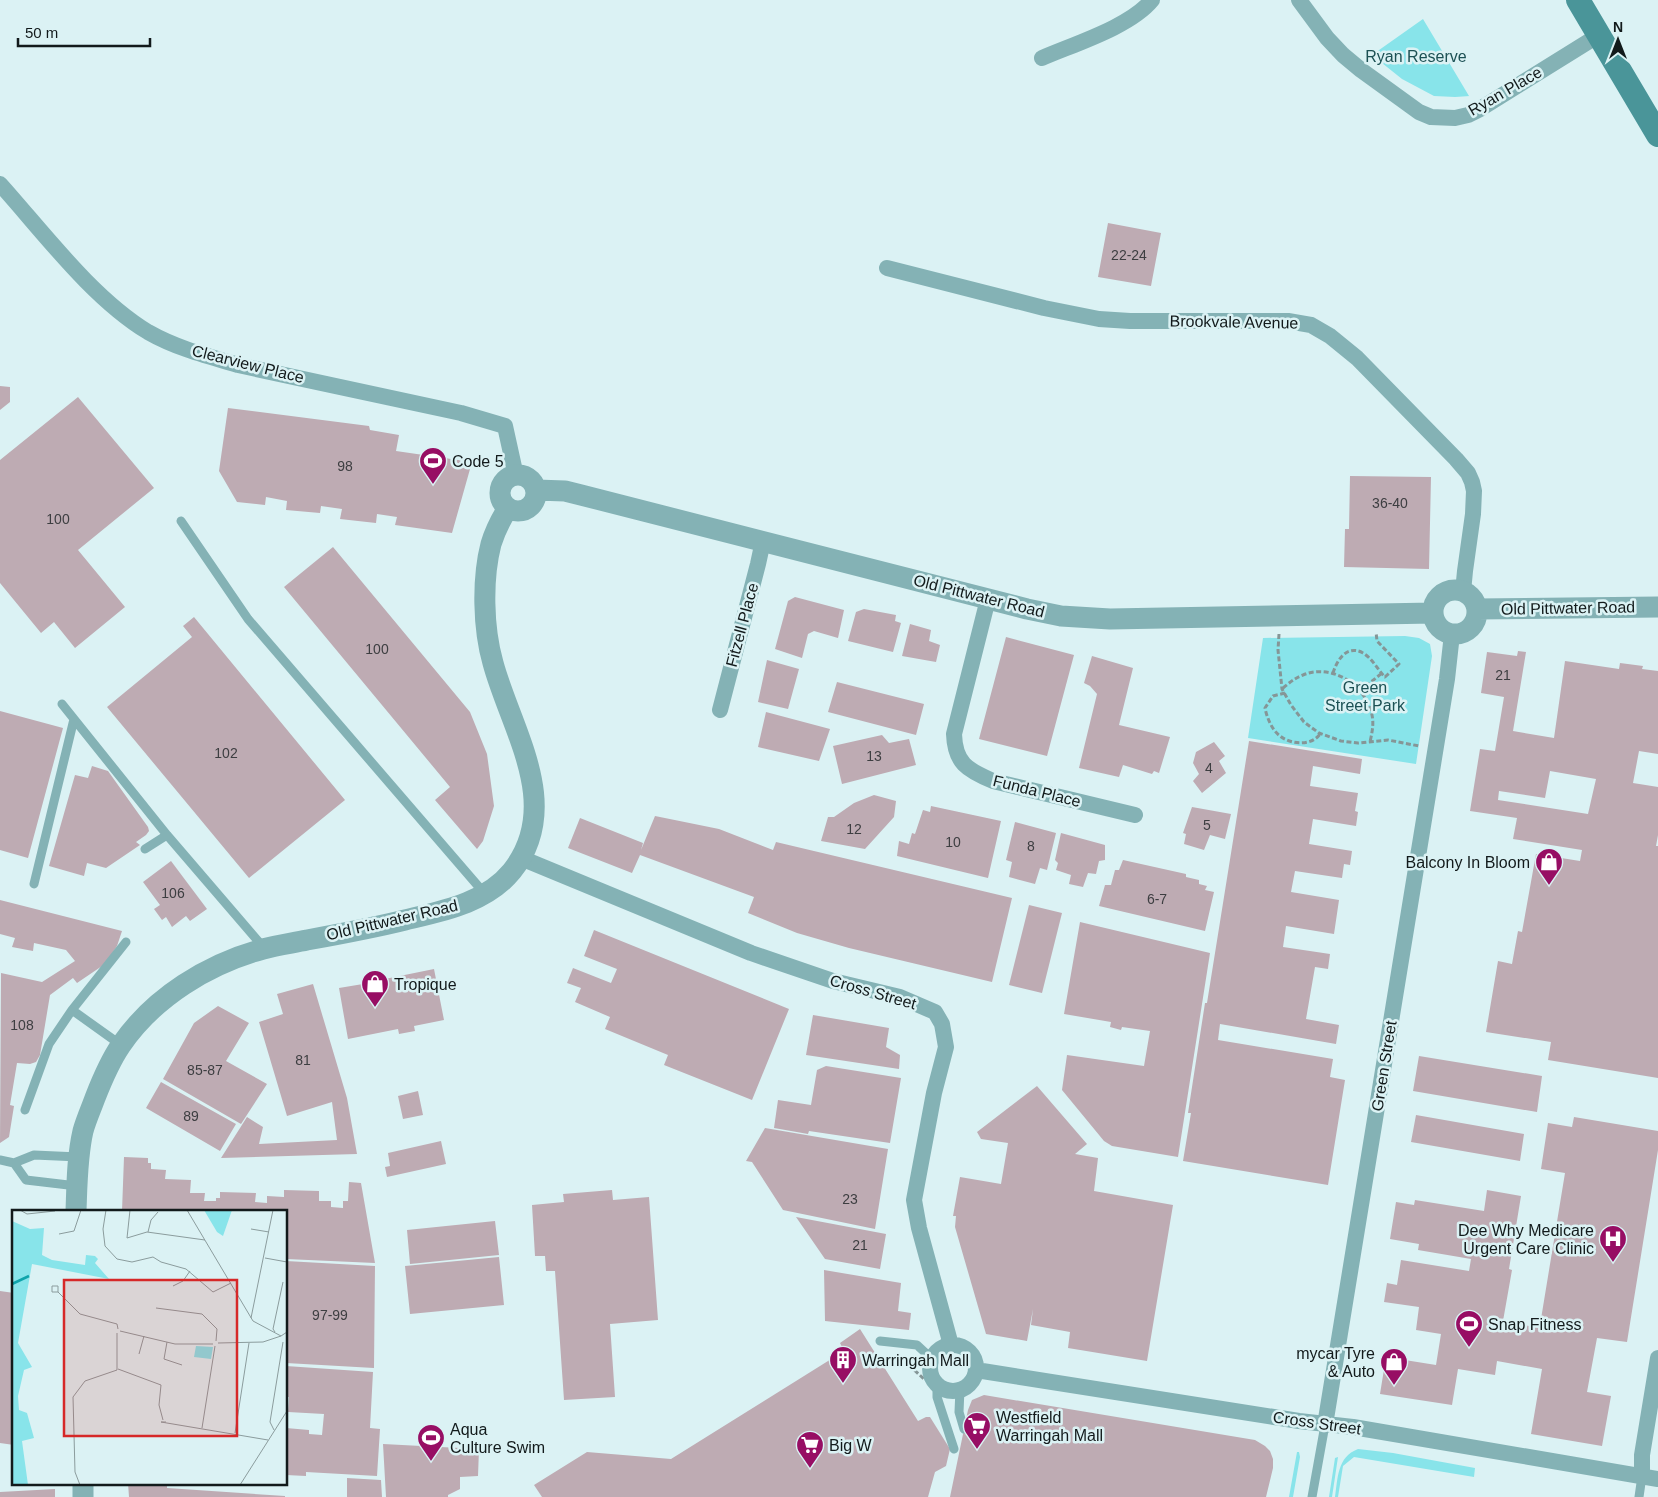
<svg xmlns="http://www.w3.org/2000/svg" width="1658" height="1497" viewBox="0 0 1658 1497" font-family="Arial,sans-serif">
<rect width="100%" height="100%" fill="#dbf2f4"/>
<path fill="#88e4ea" d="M1423,19L1469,96H1470L1455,97L1434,96L1402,79L1372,55Z
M1405,636L1419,638L1430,644L1432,656L1416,764L1248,738L1263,638Z
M1358,1449L1393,1453L1475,1468L1474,1477L1354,1457L1343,1466L1338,1497H1335C1338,1478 1337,1457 1358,1449Z
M1297,1452H1299L1300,1457L1293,1497H1289Z
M1338,1457L1332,1497H1329L1335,1458Z"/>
<path fill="#beabb3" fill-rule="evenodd" d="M1108,223L1161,233L1151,286L1098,277Z
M0,386L10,387V402L0,410Z
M78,397L154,488L78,550L125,607L75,648L54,622L41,633L0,583V460Z
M228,408L369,426L370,430L399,435L396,451L472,462L452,533L395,525L397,517L377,514L376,523L340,519L342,509L321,506L320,513L286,510L287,501L266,497L265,505L237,502L219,471Z
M1350,476L1431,477L1429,569L1344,567L1345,529H1349Z
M333,547L470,712L487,754L494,806L483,841L477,849L435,800L450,787L284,587Z
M795,597L844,610L838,638L814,631L808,634L802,658L775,649L788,601Z
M864,609L896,615L895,621L901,623L893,652L848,641L856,612Z
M194,617L345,800L249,878L107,707L192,637L183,626Z
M910,624L931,630L929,641L940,645L936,662L902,656Z
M1006,637L1074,655L1047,756L979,739Z
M1518,651L1526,652L1513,731L1554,738L1565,661L1619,669L1620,663L1643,666L1642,669L1658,671V754L1639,751L1633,783L1658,787V835L1656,846H1658V1078L1548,1060L1551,1042L1486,1032L1498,961L1512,964L1518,931L1522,932L1536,854L1580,861L1582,850L1513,839L1517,818L1470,811L1480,749L1495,751L1504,697L1481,693L1487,652L1517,656ZM1550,771L1596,779L1588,814L1498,800L1499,791L1545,798Z
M1092,656L1133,668L1119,725L1170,737L1159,773L1154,771L1152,774L1123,765L1119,777L1079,768L1097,694L1090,686L1084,683Z
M767,660L799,669L788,709L758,702Z
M837,682L924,704L916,735L828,712Z
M0,711L63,728L28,858L0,850Z
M766,712L830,729L819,761L758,747Z
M882,735L889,743L909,739L916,765L842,784L833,746Z
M1249,741L1362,759L1360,774L1313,766L1310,786L1358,793L1355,811L1358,812L1356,826L1313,819L1309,844L1352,851L1350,865L1344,864L1342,878L1295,871L1291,892L1339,900L1334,934L1286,926L1283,947L1330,954L1328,969L1315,967L1306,1019L1339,1025L1336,1044L1220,1024L1218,1040L1333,1059L1330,1077L1345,1080L1328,1185L1183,1161L1191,1113H1188L1205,1003H1207Z
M1214,742L1225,756L1219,761L1226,773L1202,793L1193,781L1199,774L1193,763L1196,752Z
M92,766L108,771L148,827L149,831L146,835L136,842L140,845L106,868L87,863L84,876L49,866L75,775L88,778Z
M874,795L896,801L894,817L865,849L821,841L828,817H834L854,803Z
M931,806L1001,821L988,878L897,856L899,841L909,844L912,833L915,834L923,810L930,812Z
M1192,807L1231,814L1225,839L1210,835L1204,850L1184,844L1186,834L1183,833Z
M655,816L719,829L773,850L776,842L1012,898L992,982L849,948L797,933L748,913L754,897L640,855L632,873L568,848L580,818L643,843L641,850Z
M1015,822L1056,833L1047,870L1040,868L1035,884L1009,877L1012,862L1006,860Z
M1061,833L1105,845V860L1099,861L1096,874L1088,873L1083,887L1069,884L1071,875L1056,870L1058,863L1055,860Z
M1123,860L1186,874V877L1199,880V884L1207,886L1205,890L1214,892L1205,931L1099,906L1105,885H1111L1115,870H1119Z
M171,861L207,909L190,921L186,916L172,927L166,917L162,920L154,909L160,905L143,882Z
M0,900L122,931L117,946L105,964L77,983L73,978L50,995L40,1055L36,1062L30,1064L17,1063L10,1105L14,1106L9,1137L0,1143L1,973L42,982L75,961L66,950L34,943L33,951L12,947L15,938L0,934Z
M1029,905L1062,913L1042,993L1009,985Z
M1080,922L1210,953L1178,1157L1112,1146L1104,1141L1062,1090L1067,1055L1144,1066L1150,1031L1122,1027L1121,1030L1110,1027L1111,1022L1064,1014Z
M594,930L789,1009L752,1100L664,1065L668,1055L605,1029L610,1017L575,1002L581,988L567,983L573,968L611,983L617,969L584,956Z
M434,969L444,1020L414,1026L415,1031L399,1034L398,1029L348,1039L339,988L369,983L367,977L384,973L385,979Z
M313,984L347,1098L357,1154L221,1158L247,1117L263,1127L259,1144L337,1140L332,1102L287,1116L259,1022L283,1014L277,994Z
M218,1006L249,1023L226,1061L267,1084L241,1124L163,1079L194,1023Z
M813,1015L889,1028L886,1047L900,1055L899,1069L806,1055Z
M1419,1056L1542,1076L1537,1112L1413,1091Z
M826,1066L901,1078L890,1143L809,1131L808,1134L774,1128L778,1100L811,1105L817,1070Z
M161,1082L236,1124L220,1151L146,1108Z
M1037,1086L1087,1144L1075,1154L1098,1158L1094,1191L1173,1205L1147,1361L1068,1348L1070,1332L1031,1325L1033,1309L1027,1341L986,1334L955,1227L956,1216H953L960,1177L1001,1184L1008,1143L981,1139L977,1132Z
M418,1091L423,1115L403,1119L398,1096Z
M1416,1115L1524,1134L1520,1161L1411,1142Z
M1574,1117L1658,1131V1150L1627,1342L1597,1338L1587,1392L1611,1396L1602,1446L1531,1434L1542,1369L1497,1361L1495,1375L1458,1369L1452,1405L1380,1394L1386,1357L1436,1365L1441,1334L1416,1330L1419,1307L1384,1302L1387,1283L1397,1285L1401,1260L1469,1271L1471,1259L1418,1250L1419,1244L1390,1239L1396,1202L1414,1205L1415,1200L1484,1211L1487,1190L1521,1196L1509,1269L1512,1270L1503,1321L1561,1332L1563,1323L1541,1319L1565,1173L1541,1169L1548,1123L1572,1127Z
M765,1128L888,1149L875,1229L783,1210L752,1162L746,1161Z
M441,1141L446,1164L387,1177L385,1167L390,1166L388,1153Z
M124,1157L148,1158V1163H151V1169L166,1170L165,1179L191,1180L190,1193H205L204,1201H216V1198H220V1192L256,1193L255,1202L267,1203V1196L284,1197V1190L319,1191V1201H331V1207L343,1208V1201H348L349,1182L361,1183L375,1263L286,1259V1211H122Z
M612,1190L613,1200L649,1197L658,1320L610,1324L615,1397L564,1400L555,1271H546L545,1256H535L532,1205L564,1202L563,1194Z
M796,1217L886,1234L880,1269L825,1259Z
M495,1221L499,1255L410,1264L407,1230Z
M499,1257L504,1305L410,1314L405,1266Z
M286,1261L375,1266L374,1368L286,1363Z
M824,1270L901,1283L898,1311L911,1313L909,1330L825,1321Z
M0,1291L14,1293V1445L0,1443Z
M860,1329L918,1421L926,1417H930L950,1449L946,1466L935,1472L928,1497H542L534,1485L587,1452L671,1459L844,1351L840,1343Z
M286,1366L373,1372L370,1428L380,1429L377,1476L306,1472V1476L286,1475V1428L309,1430V1434L322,1435L324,1414L288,1412L289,1397H286Z
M984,1395L1255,1440L1265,1446L1270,1451L1273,1459V1468L1266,1497H950L968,1410L972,1400Z
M383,1444L479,1449L478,1476L460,1477V1489L448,1495V1497H386Z
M347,1478L381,1480L382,1497H347Z
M128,1483H167V1488L285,1496V1497H129Z
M55,1489V1497H0V1492Z"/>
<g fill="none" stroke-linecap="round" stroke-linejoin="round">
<path stroke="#859697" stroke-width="3" stroke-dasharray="5 2.5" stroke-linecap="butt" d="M1279,634L1278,650L1282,689L1291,705L1304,722L1319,733L1341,741L1358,743L1388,740L1419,746
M1333,673C1337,660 1347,644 1363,653C1372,658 1378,670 1385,677L1399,664L1377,641L1376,632
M1283,688C1289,683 1295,678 1303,675C1332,663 1366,685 1372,715C1374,724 1372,733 1370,742
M1360,691L1382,673
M1285,693L1273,696L1265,708C1267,718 1272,730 1280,736C1291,745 1312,746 1320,734
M909,1365L925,1380"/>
<path stroke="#84b2b5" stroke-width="9" d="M181,521L248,619L485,894
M62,704L167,835L264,948
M145,849L167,835
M34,884L74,719
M121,1045L72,1010L126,942
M25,1110L49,1044L72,1010
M0,1160L14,1163L34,1155L79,1157
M14,1163L26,1180L77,1186
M880,1341L917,1345L932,1359
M937,1384V1397L954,1449
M960,1389L959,1412L964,1429
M1312,1497L1325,1425
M1639,1497L1642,1476"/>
<path stroke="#84b2b5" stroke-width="16" d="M1299,0L1327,38L1343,55L1361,70L1419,112L1431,117L1455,118L1468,115L1480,109L1599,35
M1042,58C1074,44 1130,27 1152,0
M0,184C44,233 92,298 148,332C176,348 207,356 238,365L461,413L505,426L516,476
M887,268L1044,308L1099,319L1130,321H1288L1311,325L1330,336L1357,358L1456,459L1468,473L1472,482L1474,491L1473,514L1465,571L1463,592
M988,599L954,734C955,763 967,770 993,781L1135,815
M720,710L758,564L763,541
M521,858L751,953L833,981L900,997L935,1012L942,1024L946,1047L934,1093L914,1200L919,1228L951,1345
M930 1368a23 23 0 1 1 46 0a23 23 0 1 1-46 0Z
M976,1370L1299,1421L1353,1427L1658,1479
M1325,1425L1447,679L1452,634
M1642,1476V1455L1658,1358"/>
<path stroke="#84b2b5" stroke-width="21" d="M500 493a18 18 0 1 1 36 0a18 18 0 1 1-36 0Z
M536,490L565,491L581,495L1027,609L1061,616L1110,619L1433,613
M1433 612a22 22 0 1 1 44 0a22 22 0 1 1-44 0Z
M1477,609L1658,607
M76,1211C77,1185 77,1157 83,1131C86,1120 91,1109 95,1098C102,1080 110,1061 121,1045C154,997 208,964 263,949C278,945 293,943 307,940C340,934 373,928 405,920C443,911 486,903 512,871C564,805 511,730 493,663C483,628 482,579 491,544C495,531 501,519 508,508
M83,1483V1497"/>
<path stroke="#4a9599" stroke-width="24" d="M1578,0L1658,135"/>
</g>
<defs>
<symbol id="stadium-pin" viewBox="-11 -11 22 30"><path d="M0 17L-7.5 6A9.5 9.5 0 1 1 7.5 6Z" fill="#970e64" stroke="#dbf2f4"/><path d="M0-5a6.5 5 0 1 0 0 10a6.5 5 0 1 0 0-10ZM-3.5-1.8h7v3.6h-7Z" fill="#fff"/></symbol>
<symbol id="shop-pin" viewBox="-11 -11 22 30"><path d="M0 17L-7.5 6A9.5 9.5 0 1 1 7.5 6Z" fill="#970e64" stroke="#dbf2f4"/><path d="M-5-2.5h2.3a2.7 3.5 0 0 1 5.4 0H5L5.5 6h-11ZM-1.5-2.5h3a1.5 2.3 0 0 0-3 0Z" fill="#fff"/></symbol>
<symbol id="hospital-pin" viewBox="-11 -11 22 30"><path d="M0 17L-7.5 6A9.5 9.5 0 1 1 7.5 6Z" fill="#970e64" stroke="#dbf2f4"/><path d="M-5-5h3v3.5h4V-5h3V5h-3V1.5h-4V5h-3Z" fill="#fff"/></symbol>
<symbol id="building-pin" viewBox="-11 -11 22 30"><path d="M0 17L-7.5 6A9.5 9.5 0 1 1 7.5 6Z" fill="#970e64" stroke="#dbf2f4"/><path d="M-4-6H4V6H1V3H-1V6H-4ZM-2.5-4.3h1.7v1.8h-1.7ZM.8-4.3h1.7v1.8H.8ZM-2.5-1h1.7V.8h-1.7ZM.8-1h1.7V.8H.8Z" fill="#fff"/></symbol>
<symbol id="supermarket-pin" viewBox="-11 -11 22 30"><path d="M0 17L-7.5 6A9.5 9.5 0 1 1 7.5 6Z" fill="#970e64" stroke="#dbf2f4"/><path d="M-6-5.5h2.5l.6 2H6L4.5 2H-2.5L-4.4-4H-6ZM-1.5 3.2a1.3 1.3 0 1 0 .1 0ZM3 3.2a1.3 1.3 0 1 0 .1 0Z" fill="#fff"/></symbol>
</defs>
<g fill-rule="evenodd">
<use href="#stadium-pin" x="417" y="445" width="32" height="43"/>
<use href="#shop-pin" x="1533" y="846" width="32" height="43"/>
<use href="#shop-pin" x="359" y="968" width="32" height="43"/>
<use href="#hospital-pin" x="1597" y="1223" width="32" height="43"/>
<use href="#stadium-pin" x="1453" y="1308" width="32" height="43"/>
<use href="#building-pin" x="827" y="1344" width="32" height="43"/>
<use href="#shop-pin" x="1378" y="1346" width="32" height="43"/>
<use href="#supermarket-pin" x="961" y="1410" width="32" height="43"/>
<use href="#stadium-pin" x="415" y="1422" width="32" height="43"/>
<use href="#supermarket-pin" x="794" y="1429" width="32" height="43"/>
</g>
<g text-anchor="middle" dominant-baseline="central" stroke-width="5" stroke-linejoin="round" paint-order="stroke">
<g font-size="14" fill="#3d3e41">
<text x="1129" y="255">22-24</text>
<text x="345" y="466">98</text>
<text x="1390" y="503">36-40</text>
<text x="58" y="519">100</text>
<text x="377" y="649">100</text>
<text x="1503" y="675">21</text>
<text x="226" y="753">102</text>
<text x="874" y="756">13</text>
<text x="1209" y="768">4</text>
<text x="1207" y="825">5</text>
<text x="854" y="829">12</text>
<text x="953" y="842">10</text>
<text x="1031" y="846">8</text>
<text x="173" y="893">106</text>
<text x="1157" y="899">6-7</text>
<text x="22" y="1025">108</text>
<text x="303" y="1060">81</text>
<text x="205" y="1070">85-87</text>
<text x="191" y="1116">89</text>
<text x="850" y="1199">23</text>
<text x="860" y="1245">21</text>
<text x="330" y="1315">97-99</text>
</g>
<g font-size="16" fill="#1c5154" stroke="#dbf2f4">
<text x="1416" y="56">Ryan Reserve</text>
<text x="1365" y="687">Green<tspan x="1365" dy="18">Street Park</tspan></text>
</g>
<g font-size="16" fill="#121a1b" stroke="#dbf2f4">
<text transform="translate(1505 91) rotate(-30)">Ryan Place</text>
<text transform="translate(1234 322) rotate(1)">Brookvale Avenue</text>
<text transform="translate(248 364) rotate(14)">Clearview Place</text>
<text transform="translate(979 596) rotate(14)">Old Pittwater Road</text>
<text transform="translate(1568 608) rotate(-1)">Old Pittwater Road</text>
<text transform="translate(742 625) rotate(-75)">Fitzell Place</text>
<text transform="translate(1037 791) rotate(14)">Funda Place</text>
<text transform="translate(392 920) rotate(-13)">Old Pittwater Road</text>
<text transform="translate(873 992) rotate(16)">Cross Street</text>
<text transform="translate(1384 1066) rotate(-81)">Green Street</text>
<text transform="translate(1317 1423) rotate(8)">Cross Street</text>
</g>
<g font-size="16" fill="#121a1b" stroke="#dbf2f4" text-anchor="start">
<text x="452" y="461">Code 5</text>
<text x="1530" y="862" text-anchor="end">Balcony In Bloom</text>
<text x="394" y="984">Tropique</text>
<text x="1594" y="1230" text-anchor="end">Dee Why Medicare<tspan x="1594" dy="18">Urgent Care Clinic</tspan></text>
<text x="1488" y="1324">Snap Fitness</text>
<text x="1375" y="1353" text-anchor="end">mycar Tyre<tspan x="1375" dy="18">&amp; Auto</tspan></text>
<text x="862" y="1360">Warringah Mall</text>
<text x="996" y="1417">Westfield<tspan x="996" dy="18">Warringah Mall</tspan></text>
<text x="450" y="1429">Aqua<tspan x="450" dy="18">Culture Swim</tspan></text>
<text x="829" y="1445">Big W</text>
</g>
</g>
<g transform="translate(12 1210)">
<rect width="275" height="275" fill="#dbf2f4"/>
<path d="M220,0L211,26L205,22L192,0ZM0,11L18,19L32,18L30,45L40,50L73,55L74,45L83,46L86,49L83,53L97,69L20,54L6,133L20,157L12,160L6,186L7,200L15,203L22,228L10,231L16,275H0ZM184,136L201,137L199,149L182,147Z" fill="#88e4ea"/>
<path fill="none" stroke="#0fa4ab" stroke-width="2.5" d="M0,74L17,66"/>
<path fill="none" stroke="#8b9c9d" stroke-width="1" d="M8,0L15,4L43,1M94,0L91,19L93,36L105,49L120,52L141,47L149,52L174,59L201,82L219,73M118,0L115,28L135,22L193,30M175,0L241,111L269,126L275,122M239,19L257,22M136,22L139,10L146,2M47,24L62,21L69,0M253,48L275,52M161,76L171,71L178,61M46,82H40V76H46V82L68,104L105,114L106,119M144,98L190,104L205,119L204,131M239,108L261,0M108,121L163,134H201M263,122L261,119L271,72M155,132L152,149L170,155M206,133L251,132L269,126M127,144L132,126M106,159L149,175L147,195L151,210M154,212H149L256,230M190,218L203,136M262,220L258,212L271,132M223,223L237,133M68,275L63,262L61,187L73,171L105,160V123M228,275L275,201"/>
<path fill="#d62828" fill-opacity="0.15" stroke="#d62828" stroke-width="2.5" d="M52,70H225V226H52Z"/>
<rect width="275" height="275" fill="none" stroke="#121a1b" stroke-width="2.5"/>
</g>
<g transform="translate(1618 40)" stroke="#dbf2f4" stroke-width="4" paint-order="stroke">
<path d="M0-4L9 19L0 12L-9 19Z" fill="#121a1b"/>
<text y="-8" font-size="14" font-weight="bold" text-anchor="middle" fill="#121a1b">N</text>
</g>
<path d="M18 38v8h132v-8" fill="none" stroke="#121a1b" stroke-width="2.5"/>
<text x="25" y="38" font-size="15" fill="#121a1b" stroke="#dbf2f4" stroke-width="4" paint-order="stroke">50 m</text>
</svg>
